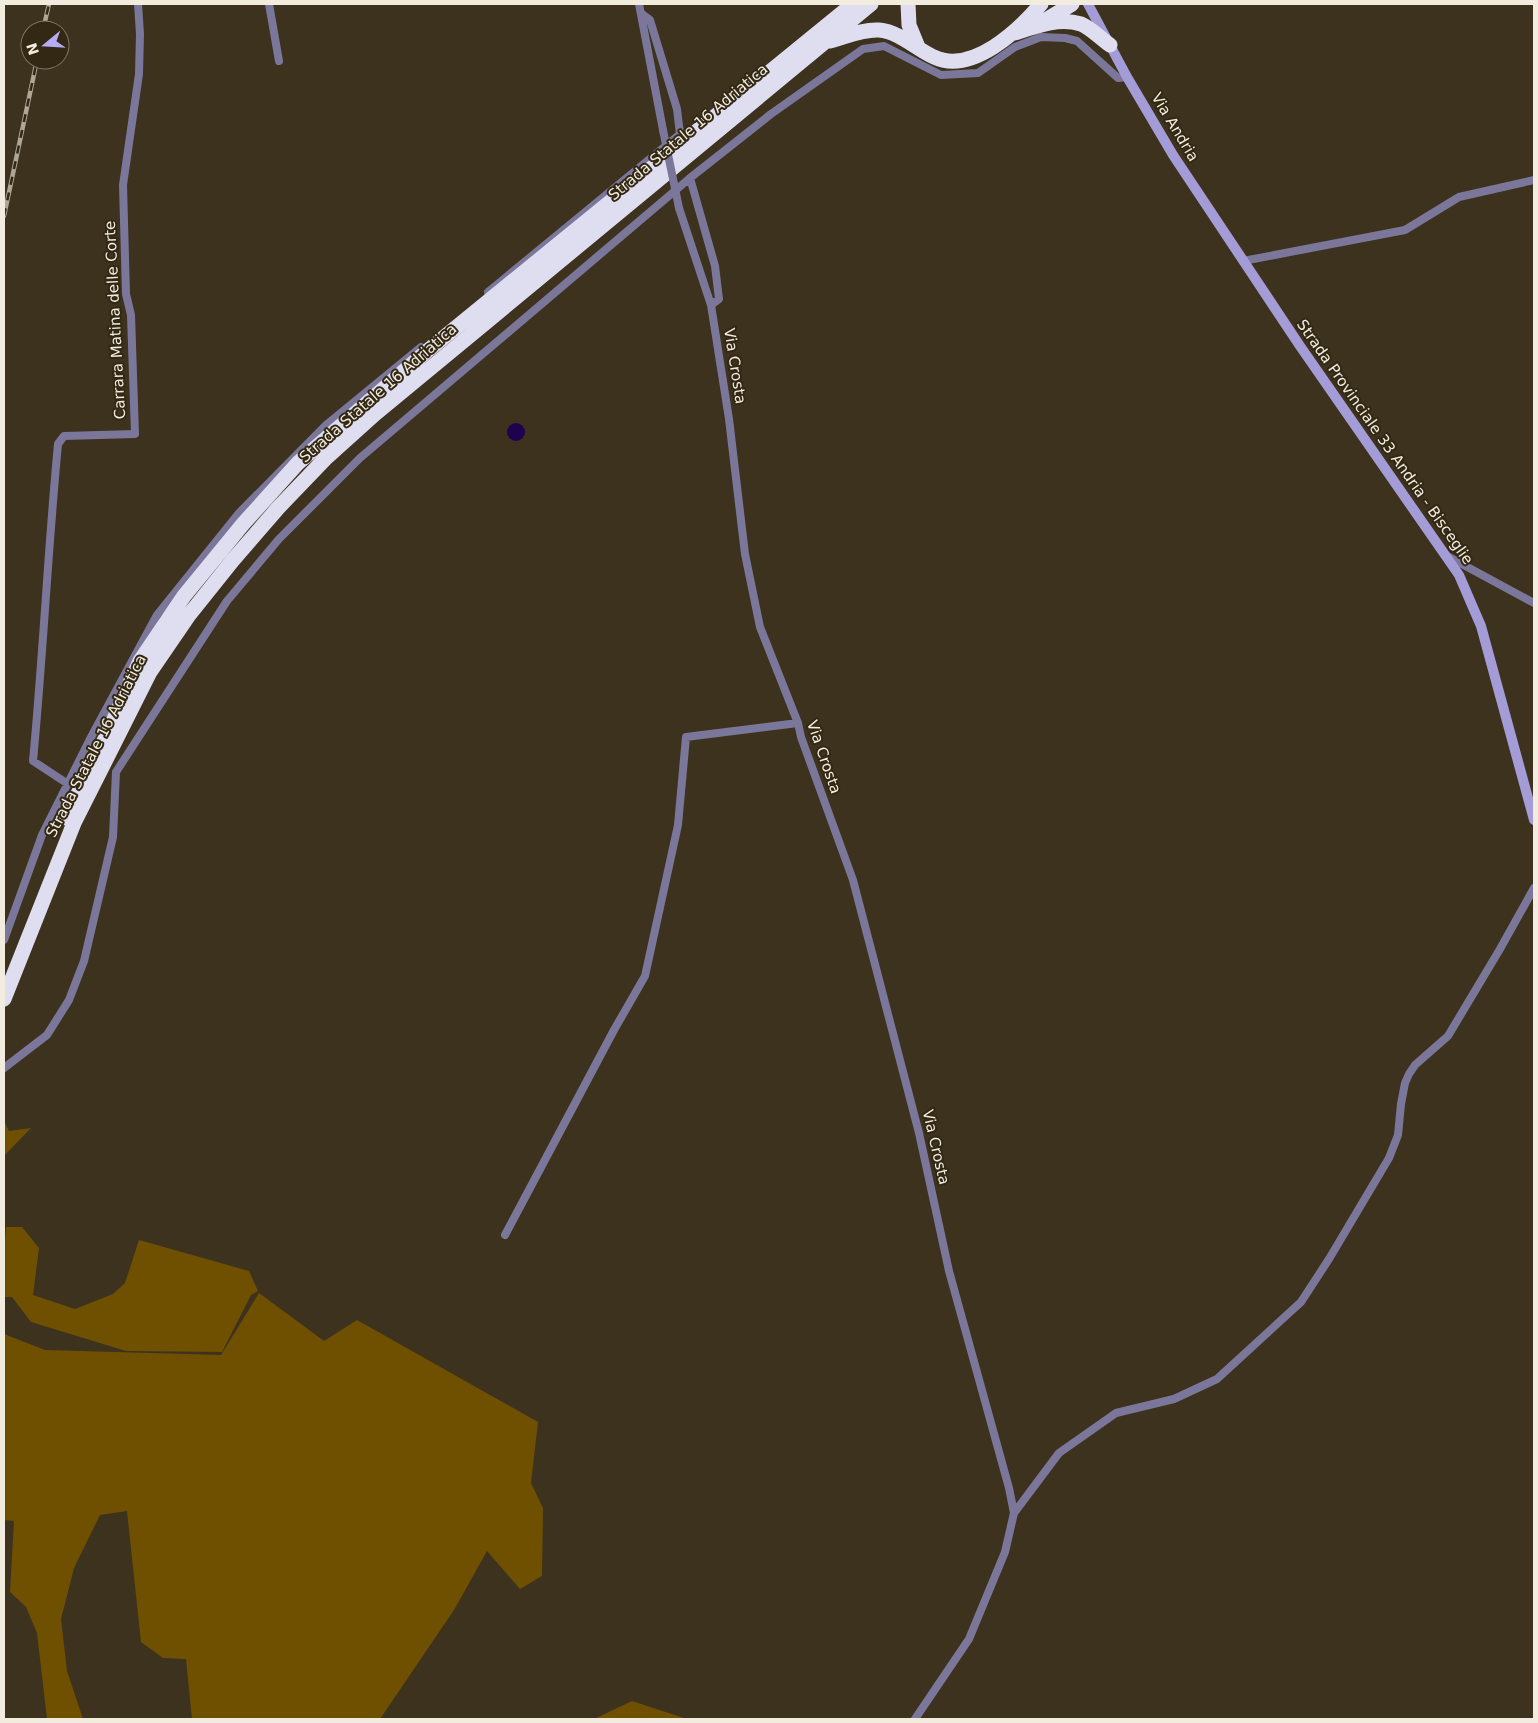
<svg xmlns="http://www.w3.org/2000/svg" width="1538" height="1723" viewBox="0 0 1538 1723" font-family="'DejaVu Sans',sans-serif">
<rect width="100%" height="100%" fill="#3d321e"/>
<path fill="#6f5001" d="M4,1121L9,1131L31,1128L4,1156Z
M6,1227H22L39,1248L33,1295L75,1309L113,1294L125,1283L139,1240L249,1271L258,1291L251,1295L222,1352L126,1351L31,1322L12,1297H4V1243H5Z
M259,1293L324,1341L357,1320L538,1422L531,1483L543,1508L542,1576L520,1589L487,1551L454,1610L380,1719H192L186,1659L163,1658L141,1642L127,1511L100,1515L74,1568L61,1619L67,1671L83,1719H47L37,1633L26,1607L10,1592L14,1521L4,1520V1334L45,1350L221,1355Z
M632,1701L687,1719H594Z"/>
<path fill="#1f024f" d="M507 432a9 9 0 1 1 18 0a9 9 0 1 1-18 0Z"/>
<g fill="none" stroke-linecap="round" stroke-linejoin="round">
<path stroke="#7b779b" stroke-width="8" d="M269,4L279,61
M639,4L663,130
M690,178L715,266L719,299L711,305
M679,208L711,305L729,419L745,554L760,627L798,723L801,737L853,880L919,1133L949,1271L1009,1488L1014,1513
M1243,261L1405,230L1459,197L1534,180
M488,292L680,134L677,109L650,20L642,14
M1447,556L1534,603
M68,784L33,761C43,655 48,549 58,444L64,436L135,434L131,315L126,294L123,185L139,74L140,34L138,4
M4,940L42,835L90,739L157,615L239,513L326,425L421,347
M4,1068L47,1035L69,1000L84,961L113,837L116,772L227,601L279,539L360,458L690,178L771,114L863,49L884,46L941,75L978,73L1015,47L1041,37L1065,38L1077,41L1118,78L1127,77
M505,1235L614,1030L645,976L678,825L686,737L798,723
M915,1719L969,1639L1005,1552L1014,1513L1059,1453L1116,1413L1174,1399L1217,1379L1301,1302L1329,1259L1389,1158L1398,1135L1401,1104L1405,1083L1409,1074L1415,1065L1448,1036L1500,949L1534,888"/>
<path stroke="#a39cd6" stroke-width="10" d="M1088,4L1127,77L1173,155L1300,346L1459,575L1481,626L1534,820"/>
<path stroke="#dfdef0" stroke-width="15" d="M908,4L909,25L918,47
M1046,20L1072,4
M1015,33C1036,26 1059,17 1081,24C1091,28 1101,39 1110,45
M830,41C846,37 862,29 879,30C900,32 916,49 934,57C972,75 1019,30 1041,4
M66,818L105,739L140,661L184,596L243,524L298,463L426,352L853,4
M4,999L74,823L150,672L189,615L233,560L278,508L325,459L375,414L871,4"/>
<defs>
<path id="rail" d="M43,30L49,4
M4,216L37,60"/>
</defs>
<use href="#rail" stroke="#aea696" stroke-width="4.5"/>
<use href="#rail" stroke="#322814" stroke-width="2.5" stroke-dasharray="8" stroke-linecap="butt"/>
<path stroke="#7b779b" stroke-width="8" d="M663,130L679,208"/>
</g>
<g text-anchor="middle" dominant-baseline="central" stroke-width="4" stroke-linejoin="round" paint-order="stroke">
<g font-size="15" fill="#f2ecdf" stroke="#322814">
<text transform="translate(1175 127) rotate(59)">Via Andria</text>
<text transform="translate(688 132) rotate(-40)">Strada Statale 16 Adriatica</text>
<text transform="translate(115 320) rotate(-93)">Carrara Matina delle Corte</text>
<text transform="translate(735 366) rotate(81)">Via Crosta</text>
<text transform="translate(378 393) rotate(-41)">Strada Statale 16 Adriatica</text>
<text transform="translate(1385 442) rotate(55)">Strada Provinciale 33 Andria - Bisceglie</text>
<text transform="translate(96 746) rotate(-63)">Strada Statale 16 Adriatica</text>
<text transform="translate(824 757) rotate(71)">Via Crosta</text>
<text transform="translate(936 1147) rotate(77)">Via Crosta</text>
</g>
</g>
<rect width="1538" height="1723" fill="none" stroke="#f2ecdf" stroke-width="10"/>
<g transform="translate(45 45) rotate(252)"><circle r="24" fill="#322814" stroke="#7f7665"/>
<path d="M0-4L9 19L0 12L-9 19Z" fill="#b5acf8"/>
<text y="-8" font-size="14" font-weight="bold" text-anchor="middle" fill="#f2ecdf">N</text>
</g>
</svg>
